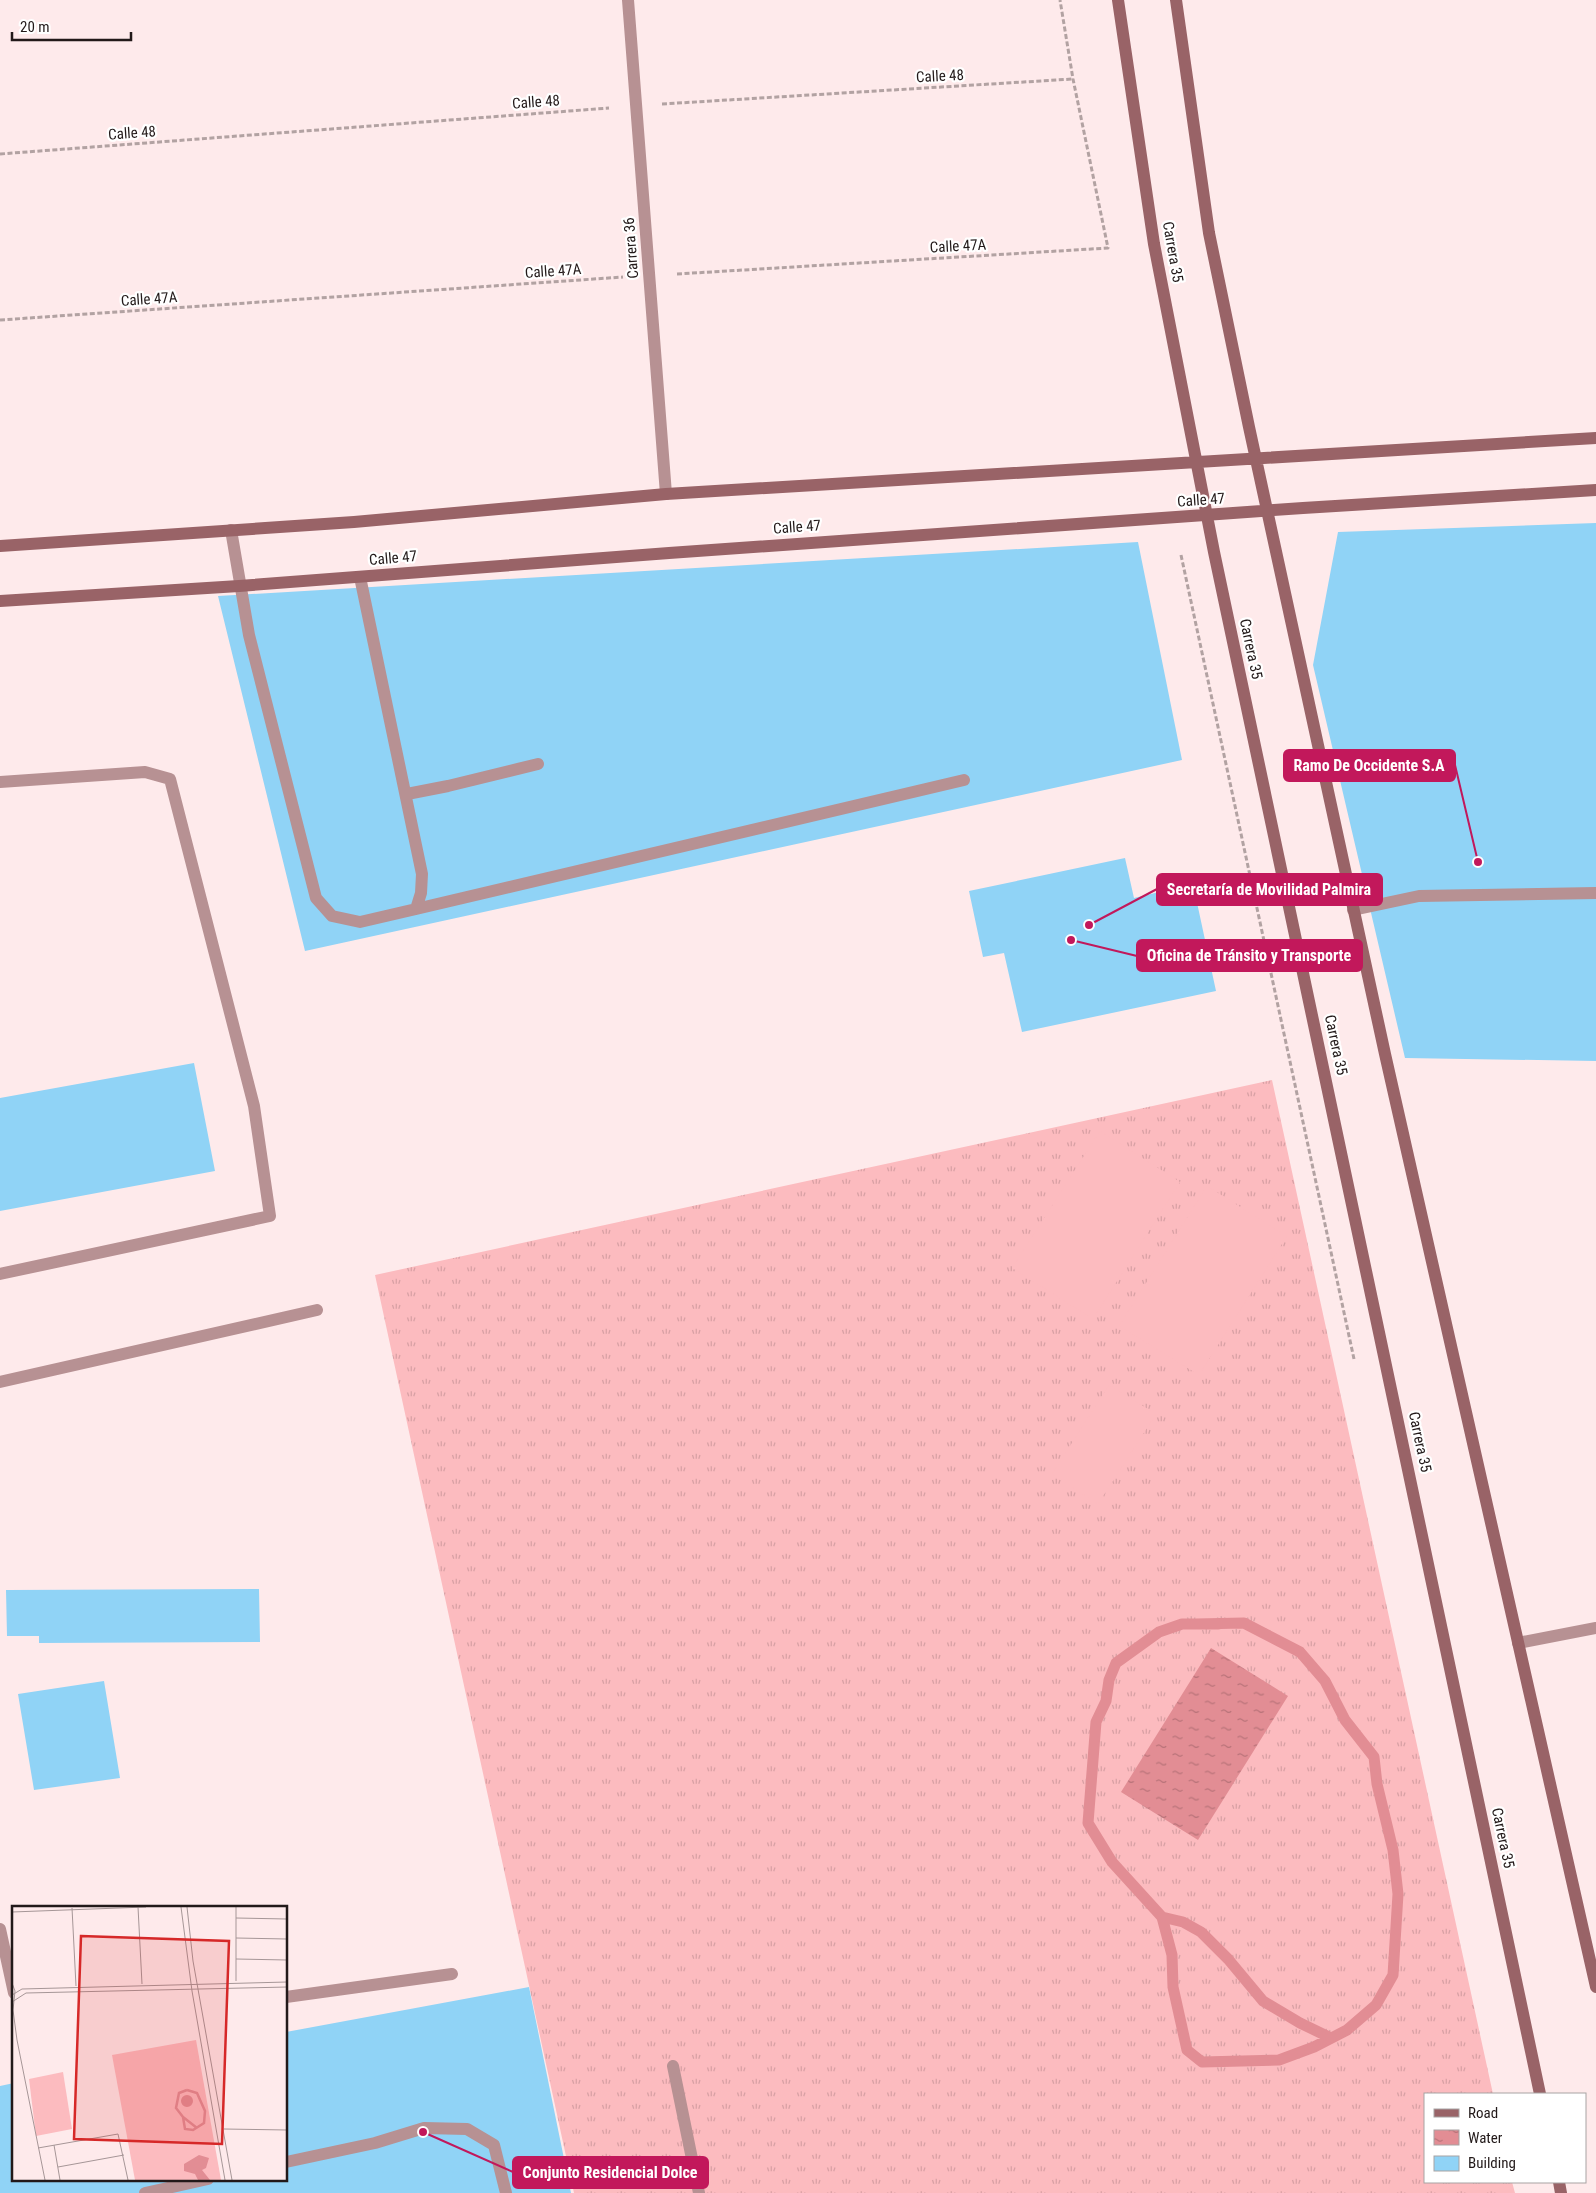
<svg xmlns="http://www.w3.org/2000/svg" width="1596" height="2193" viewBox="0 0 1596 2193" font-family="'Roboto Condensed',sans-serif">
<defs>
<pattern id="grass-tufts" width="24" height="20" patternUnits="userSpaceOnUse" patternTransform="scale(1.25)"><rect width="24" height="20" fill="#fcbbbf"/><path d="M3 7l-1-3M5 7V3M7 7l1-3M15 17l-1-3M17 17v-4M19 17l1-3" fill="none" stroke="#d8a0a4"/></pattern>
<pattern id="water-ripples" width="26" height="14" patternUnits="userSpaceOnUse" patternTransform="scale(1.25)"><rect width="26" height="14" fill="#e28d94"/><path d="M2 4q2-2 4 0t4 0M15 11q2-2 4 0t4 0" fill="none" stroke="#b77278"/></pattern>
</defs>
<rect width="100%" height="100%" fill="#feeaeb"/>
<path fill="url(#grass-tufts)" d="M1272,1080L1493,2094H1425V2182H1512L1515,2193H574L375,1275Z"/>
<path fill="#fcbbbf" d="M1100,1131L1180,1182L1093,1319L1012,1268Z
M1207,1186L1287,1236L1199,1375L1119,1326Z
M1109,1385L1156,1414L1098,1504L1052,1474Z"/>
<path fill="url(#water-ripples)" d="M1211,1648L1288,1696L1198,1840L1121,1792Z"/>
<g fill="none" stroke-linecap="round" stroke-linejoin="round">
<path stroke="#e28d94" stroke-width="11" d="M1196,1624L1244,1623L1300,1652L1325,1681L1345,1720L1374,1757L1377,1784L1393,1850L1398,1894L1393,1975L1376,2005L1347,2030L1314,2047L1279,2060L1202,2062L1187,2050L1173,1987L1172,1955L1162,1917L1112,1862L1088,1823L1096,1722L1106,1701L1109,1680L1116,1663L1159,1632L1182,1624H1218H1196
M1162,1917L1183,1922L1201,1932L1228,1959L1263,2001L1300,2023L1331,2038"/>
</g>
<path fill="#90d3f6" d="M1596,523V1061L1405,1058L1313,665L1338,532Z
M1138,542L1182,760L305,951L218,596Z
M1125,858L1134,898L1193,884L1216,991L1022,1032L1004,953L983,957L969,891Z
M194,1063L215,1171L0,1211V1098Z
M259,1589L260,1642L39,1643V1636H7L6,1590Z
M104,1681L120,1778L34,1790L18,1694Z
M529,1987L571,2193H0V2086L14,2083V2179H286V2032Z"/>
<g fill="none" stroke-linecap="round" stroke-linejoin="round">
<path stroke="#b2a2a2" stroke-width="3" stroke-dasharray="5 2.5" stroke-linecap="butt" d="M662,104L1073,79
M0,154L609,108
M677,274L1108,248L1073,79L1060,0
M0,320L623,277
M1181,555L1354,1359"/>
<path stroke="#b79193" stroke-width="12" d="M231,530L249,635L316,898L332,916L360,922L416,909L421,893L422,874L360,577
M0,782L145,772L170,779L254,1106L270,1216L0,1274
M407,794L448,786L538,764
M416,909L964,780
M1353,910L1419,896L1596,893
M0,1382L317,1310
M1518,1643L1596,1628
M0,1929L14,1993
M286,1997L452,1974
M673,2066L699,2193"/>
<path stroke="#b79193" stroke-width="12" d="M628,0L666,494
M286,2162L375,2143L424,2128L467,2129L494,2145L506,2193
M145,2193L208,2179"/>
<path stroke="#996367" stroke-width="12" d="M1118,0L1154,244L1214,552L1540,2094
M1176,0L1209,233L1249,427L1385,1054L1596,1987
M0,546L354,522L666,494L1596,438
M0,601L239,586L669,553L1303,508L1596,490
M1559,2182L1561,2193"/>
</g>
<g text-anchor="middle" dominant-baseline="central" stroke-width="4.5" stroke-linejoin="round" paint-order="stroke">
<g font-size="15" fill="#221919" stroke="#fff">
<text transform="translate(940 76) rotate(-3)">Calle 48</text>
<text transform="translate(536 102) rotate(-4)">Calle 48</text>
<text transform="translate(132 133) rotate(-4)">Calle 48</text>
<text transform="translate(958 246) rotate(-3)">Calle 47A</text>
<text transform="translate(631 248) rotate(-94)">Carrera 36</text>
<text transform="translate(1173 252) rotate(80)">Carrera 35</text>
<text transform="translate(553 271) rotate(-4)">Calle 47A</text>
<text transform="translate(149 299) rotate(-4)">Calle 47A</text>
<text transform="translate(1201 500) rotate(-4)">Calle 47</text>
<text transform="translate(797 527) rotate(-4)">Calle 47</text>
<text transform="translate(393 558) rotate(-5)">Calle 47</text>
<text transform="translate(1251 649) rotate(78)">Carrera 35</text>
<text transform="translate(1336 1045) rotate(78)">Carrera 35</text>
<text transform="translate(1420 1442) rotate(78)">Carrera 35</text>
<text transform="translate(1503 1838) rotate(78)">Carrera 35</text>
</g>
</g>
<g transform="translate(12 1906)">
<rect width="275" height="275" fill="#feeaeb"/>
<path d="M184,134L209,274H123L100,149Z" fill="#fcbbbf"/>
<path d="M51,166L60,223L24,230L17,173Z" fill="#fcbbbf"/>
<path d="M160 147a7 7 0 1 1 14 0a7 7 0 1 1-14 0ZM170 152a7 7 0 1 1 14 0a7 7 0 1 1-14 0Z" fill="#fcbbbf"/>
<path d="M169 195a6 6 0 1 1 12 0a6 6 0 1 1-12 0ZM187,249L197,252L194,262L190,264L198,274H186L183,268L172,265V258Z" fill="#e28d94"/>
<path fill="none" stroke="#e28d94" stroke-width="2.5" d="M175,184L185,187L193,205L192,217L181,224L173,223L171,211L164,202L167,187L175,184M171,211L185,222"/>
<path fill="none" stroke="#a69697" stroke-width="1" d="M126,1L130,78M169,1L180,85L213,274M175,1L181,55L220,274M224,1V75M60,2L64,80M0,6L134,1M224,12L275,13M224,32L275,33M224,53L275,54M0,77L3,85L1,104L5,134L33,274M0,89L10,83L275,76M0,96L14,87L275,81M212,223L275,224M42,239L48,274M26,242L106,228L116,274M46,261L112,249"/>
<path fill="#d62828" fill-opacity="0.15" stroke="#d62828" stroke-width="2.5" d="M69,30L217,35L210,238L62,233Z"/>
<rect width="275" height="275" fill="none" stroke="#221919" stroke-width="2.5"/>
</g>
<path fill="none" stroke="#c2185b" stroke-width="2" d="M1478 862L1455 765M1089 925L1157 889M1071 940L1137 956M423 2132L513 2172"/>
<g fill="#c2185b" stroke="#fff" stroke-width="2">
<circle cx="1478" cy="862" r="5"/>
<circle cx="1089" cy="925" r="5"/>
<circle cx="1071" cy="940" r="5"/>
<circle cx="423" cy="2132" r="5"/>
</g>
<g fill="#c2185b" stroke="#c2185b" stroke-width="2">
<rect x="1284" y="750" width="171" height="31" rx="5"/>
<rect x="1157" y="874" width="225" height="31" rx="5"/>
<rect x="1137" y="940" width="225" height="31" rx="5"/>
<rect x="513" y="2157" width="195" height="31" rx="5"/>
</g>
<g font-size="16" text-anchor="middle" font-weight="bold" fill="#fff">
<text x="1369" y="771">Ramo De Occidente S.A</text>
<text x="1269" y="895">Secretaría de Movilidad Palmira</text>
<text x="1249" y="961">Oficina de Tránsito y Transporte</text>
<text x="610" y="2178">Conjunto Residencial Dolce</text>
</g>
<rect x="1424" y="2093" width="162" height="90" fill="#ffffff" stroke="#a7a3a3"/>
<rect x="1434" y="2109" width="25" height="8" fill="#996367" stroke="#a7a3a3"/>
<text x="1468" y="2118" font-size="15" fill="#221919">Road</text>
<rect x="1434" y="2130" width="25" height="15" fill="url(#water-ripples)" stroke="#a7a3a3"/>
<text x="1468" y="2143" font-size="15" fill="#221919">Water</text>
<rect x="1434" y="2156" width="25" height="15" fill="#90d3f6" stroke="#a7a3a3"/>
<text x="1468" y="2168" font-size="15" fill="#221919">Building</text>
<path d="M12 32v8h119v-8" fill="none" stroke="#221919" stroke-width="2.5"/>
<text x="20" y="32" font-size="15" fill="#221919" stroke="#ffffff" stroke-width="4" paint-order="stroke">20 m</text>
</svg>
